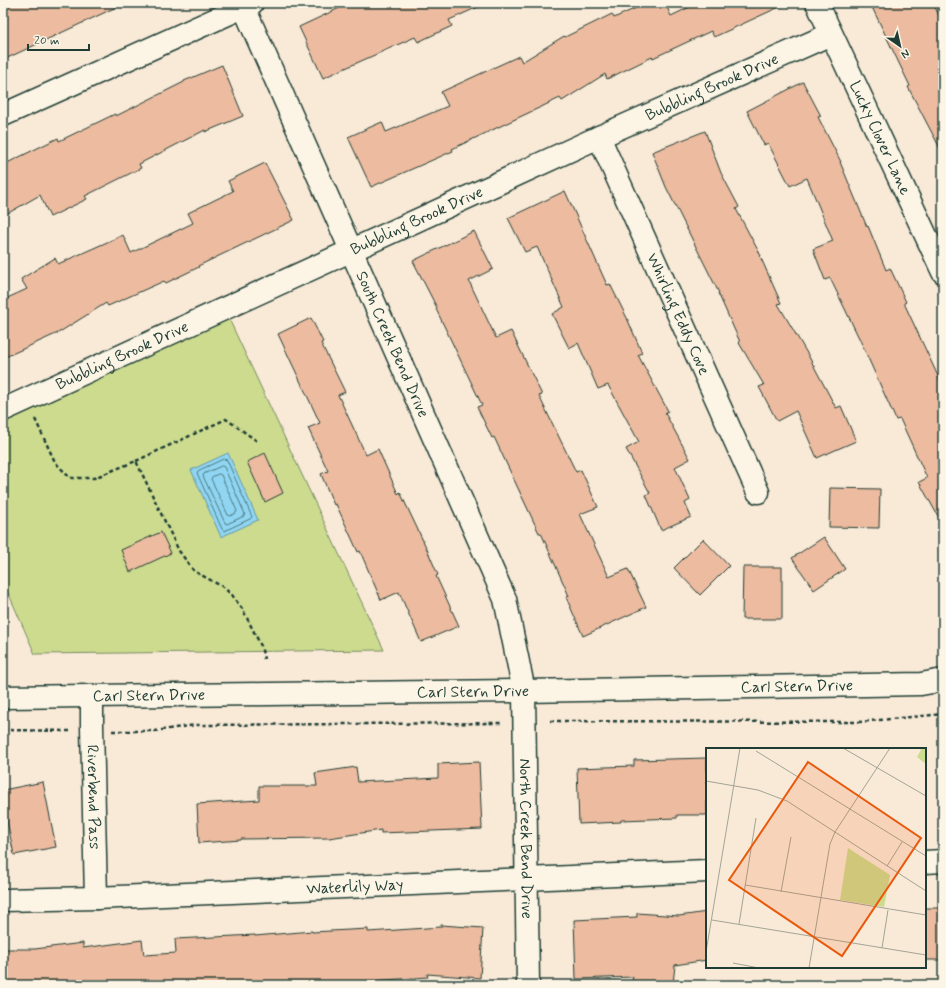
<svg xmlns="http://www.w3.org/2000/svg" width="946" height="988" viewBox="0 0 946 988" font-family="Mynerve,sans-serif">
<rect width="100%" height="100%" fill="#f9e9d7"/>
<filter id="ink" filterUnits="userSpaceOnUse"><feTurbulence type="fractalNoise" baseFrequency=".025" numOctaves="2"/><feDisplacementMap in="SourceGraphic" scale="8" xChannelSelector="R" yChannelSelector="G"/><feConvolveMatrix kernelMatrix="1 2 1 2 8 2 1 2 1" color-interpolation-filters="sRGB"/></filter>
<g filter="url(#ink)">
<path fill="#cddb8f" stroke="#768c62" d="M229,319L384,650L35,654L3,581V423Z"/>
<path fill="#90d5f2" stroke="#6398a6" d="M228,453L258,520L221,537L191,470Z"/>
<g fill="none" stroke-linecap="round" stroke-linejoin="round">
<path stroke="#4c7a80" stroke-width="1" d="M224,459L227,460L252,517L250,519L224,531L222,529L197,473L198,471Z
M222,466L224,467L245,514L244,516L227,524L225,523L203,476L204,474Z
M219,474L221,475L237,511L236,513L230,516L228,515L211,479L212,477Z"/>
</g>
<path fill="#edbb9f" stroke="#1f3d34" d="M12,3H125L3,60V7Z
M350,3H487L449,20L452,26L418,42L415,37L323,78L299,27Z
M647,3H665L671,16L698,3H788L714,37L711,31L653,58L652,57L607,79L605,74L562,101L560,98L452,149L453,151L371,187L348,137L382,122L386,132L448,106L441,92L519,56L522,62L564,36L565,37L612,14L614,18Z
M870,3H933L943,24V154L908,87L910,86Z
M222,65L243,116L205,132V130L139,164L141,168L85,196L87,199L50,217L40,195L3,216V165L58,138L59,141L115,114L116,116L184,82V81Z
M803,82L821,116L818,117L841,162H840L867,227L868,226L886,270L890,268L906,302L904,303L943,387V525L919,482L927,478L900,419L896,420L860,340L830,278L825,280L813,249L833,241L807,178L790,186L768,143L764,145L747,111Z
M705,131L721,173L739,207L736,209L761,256H760L781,303L778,304L808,355L836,408L841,406L856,441L817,458L796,411L777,421L759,387L764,385L739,343L740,342L718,293H719L666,187L652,152Z
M265,163L294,220L198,266L199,267L166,283L164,281L108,306L106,303L58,333L3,358V300L27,289L21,279L55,258L58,264L123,235L131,253L193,223L188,213L233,191L228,181Z
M565,191L607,285L610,284L627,318L642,353L638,355L668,411L665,413L690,459L675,467L690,500L685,503L691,517L661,530L646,495L650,493L626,449L639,442L608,385L598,389L578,343L569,348L552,314L564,307L537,247L525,252L508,218Z
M474,231L493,269L469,281L496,338L511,331L542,395L539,396L576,472L581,470L598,507L580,514L609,577L628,569L646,607L583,636L566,597L569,596L541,533H539L494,437L492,438L477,407L482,405L436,309L437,308L413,261Z
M311,318L323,342L321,343L345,392L338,395L366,455L378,449L398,494L400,492L426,547L438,575L436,576L459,626L421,642L399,592L381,600L360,551L358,552L336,504L334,505L321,474L328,471L308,428L320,423L278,334Z
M265,453L283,493L265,502L247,462Z
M830,488L880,489L879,528L829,527Z
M161,532L171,553L130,572L121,550Z
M824,537L845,569L814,590L792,558Z
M703,539L729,566L700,595L674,568Z
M743,567H782V619H742Z
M707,758V815H677V818L621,820V822L579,824L577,768L634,766V760Z
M479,762L482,829L381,833V830L329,838L241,839V840L199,843L197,804L259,800V786H317L315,773L356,767L358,782L438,778V764Z
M43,782L56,847L14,855L3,801V790Z
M925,908H943V960H925Z
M707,912V960L675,965L673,984L632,981L633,977L576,979L574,920L637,917V913L679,916Z
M441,925L483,928L480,978L427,974L428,977L371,981V985H3V949H35L83,943V948L142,940L144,955L176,953L175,939L255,935V936L312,931V932L368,929V932L441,927Z"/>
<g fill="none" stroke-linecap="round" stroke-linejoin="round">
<defs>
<g id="street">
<path id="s1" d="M242,3L505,599L524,691L528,985"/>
<path id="s2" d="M817,3L943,272"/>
<path d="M3,115L252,3"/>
<path id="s3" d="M599,137L758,492"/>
<path id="s4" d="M3,410L599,137L831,34"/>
<path id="s5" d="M92,696V726L96,898"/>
<path d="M925,862L943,861"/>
<path id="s6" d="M3,900L96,898L707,871"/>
</g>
<g id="secondary">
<path id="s7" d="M3,697L524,691L921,684L943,680"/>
</g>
</defs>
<use href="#street" stroke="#1f3d34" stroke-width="25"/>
<use href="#secondary" stroke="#1f3d34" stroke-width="25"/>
<path stroke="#1f3d34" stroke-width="2.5" stroke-dasharray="4 3" stroke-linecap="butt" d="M35,419L55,462L70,478H94L136,461L179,551L194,571L223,587L232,595L243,610L261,646L264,659
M136,461L226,419L257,441
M550,721L859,722L943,714
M3,730L71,731
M112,731H155L196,725L503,723"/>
<use href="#street" stroke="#fcf5e5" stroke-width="22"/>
<use href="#secondary" stroke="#fcf5e5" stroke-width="22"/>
</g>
</g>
<g text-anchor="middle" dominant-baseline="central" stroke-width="3.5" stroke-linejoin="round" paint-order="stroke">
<g font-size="16" fill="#1f3d34" stroke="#fcf5e5">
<text stroke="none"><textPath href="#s4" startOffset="779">Bubbling Brook Drive</textPath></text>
<text stroke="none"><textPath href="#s2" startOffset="149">Lucky Clover Lane</textPath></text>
<text stroke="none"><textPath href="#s4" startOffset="455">Bubbling Brook Drive</textPath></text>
<text stroke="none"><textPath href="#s3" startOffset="194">Whirling Eddy Cove</textPath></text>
<text stroke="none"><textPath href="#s1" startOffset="373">South Creek Bend Drive</textPath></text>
<text stroke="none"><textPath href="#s4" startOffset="131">Bubbling Brook Drive</textPath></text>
<text stroke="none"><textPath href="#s7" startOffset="794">Carl Stern Drive</textPath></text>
<text stroke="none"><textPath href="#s7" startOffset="470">Carl Stern Drive</textPath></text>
<text stroke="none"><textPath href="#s7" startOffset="146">Carl Stern Drive</textPath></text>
<text stroke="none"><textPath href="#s5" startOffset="101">Riverbend Pass</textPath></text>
<text stroke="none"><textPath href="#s1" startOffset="893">North Creek Bend Drive</textPath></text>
<text stroke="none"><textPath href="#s6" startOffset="352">Waterlily Way</textPath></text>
</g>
</g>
<g transform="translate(706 748)">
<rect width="220" height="220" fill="#f9e9d7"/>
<path d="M213,0H220V16L211,9L215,2ZM142,100L184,127L178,159L134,152Z" fill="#cddb8f"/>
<path fill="none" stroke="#a2a496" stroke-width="1" d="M137,0L220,48M50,3L220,108M0,33L52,42L81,53L220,143M181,118L196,94M39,137L220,167M75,144L85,89M6,172L220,207M33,176L50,70M176,200L182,162M0,204L34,0M27,215L53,220M103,220L124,96L129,84L184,0"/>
<path fill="#e8590c" fill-opacity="0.15" stroke="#e8590c" stroke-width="2" d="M102,14L215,90L136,208L23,132Z"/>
<rect width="220" height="220" fill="none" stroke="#1f3d34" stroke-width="2"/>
</g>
<rect width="946" height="988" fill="none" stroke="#fcf5e5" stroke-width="16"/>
<rect x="8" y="8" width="930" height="972" fill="none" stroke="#1f3d34" stroke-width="1.5" filter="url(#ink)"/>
<g transform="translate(900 46) rotate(146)" stroke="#fcf5e5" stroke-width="3" paint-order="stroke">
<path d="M0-3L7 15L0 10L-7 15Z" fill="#1f3d34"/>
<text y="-6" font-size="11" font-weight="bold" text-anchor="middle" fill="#1f3d34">N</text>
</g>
<path d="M28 44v6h61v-6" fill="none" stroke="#1f3d34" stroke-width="2"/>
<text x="34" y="44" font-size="12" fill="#1f3d34" stroke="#fcf5e5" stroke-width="3" paint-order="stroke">20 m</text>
</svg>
